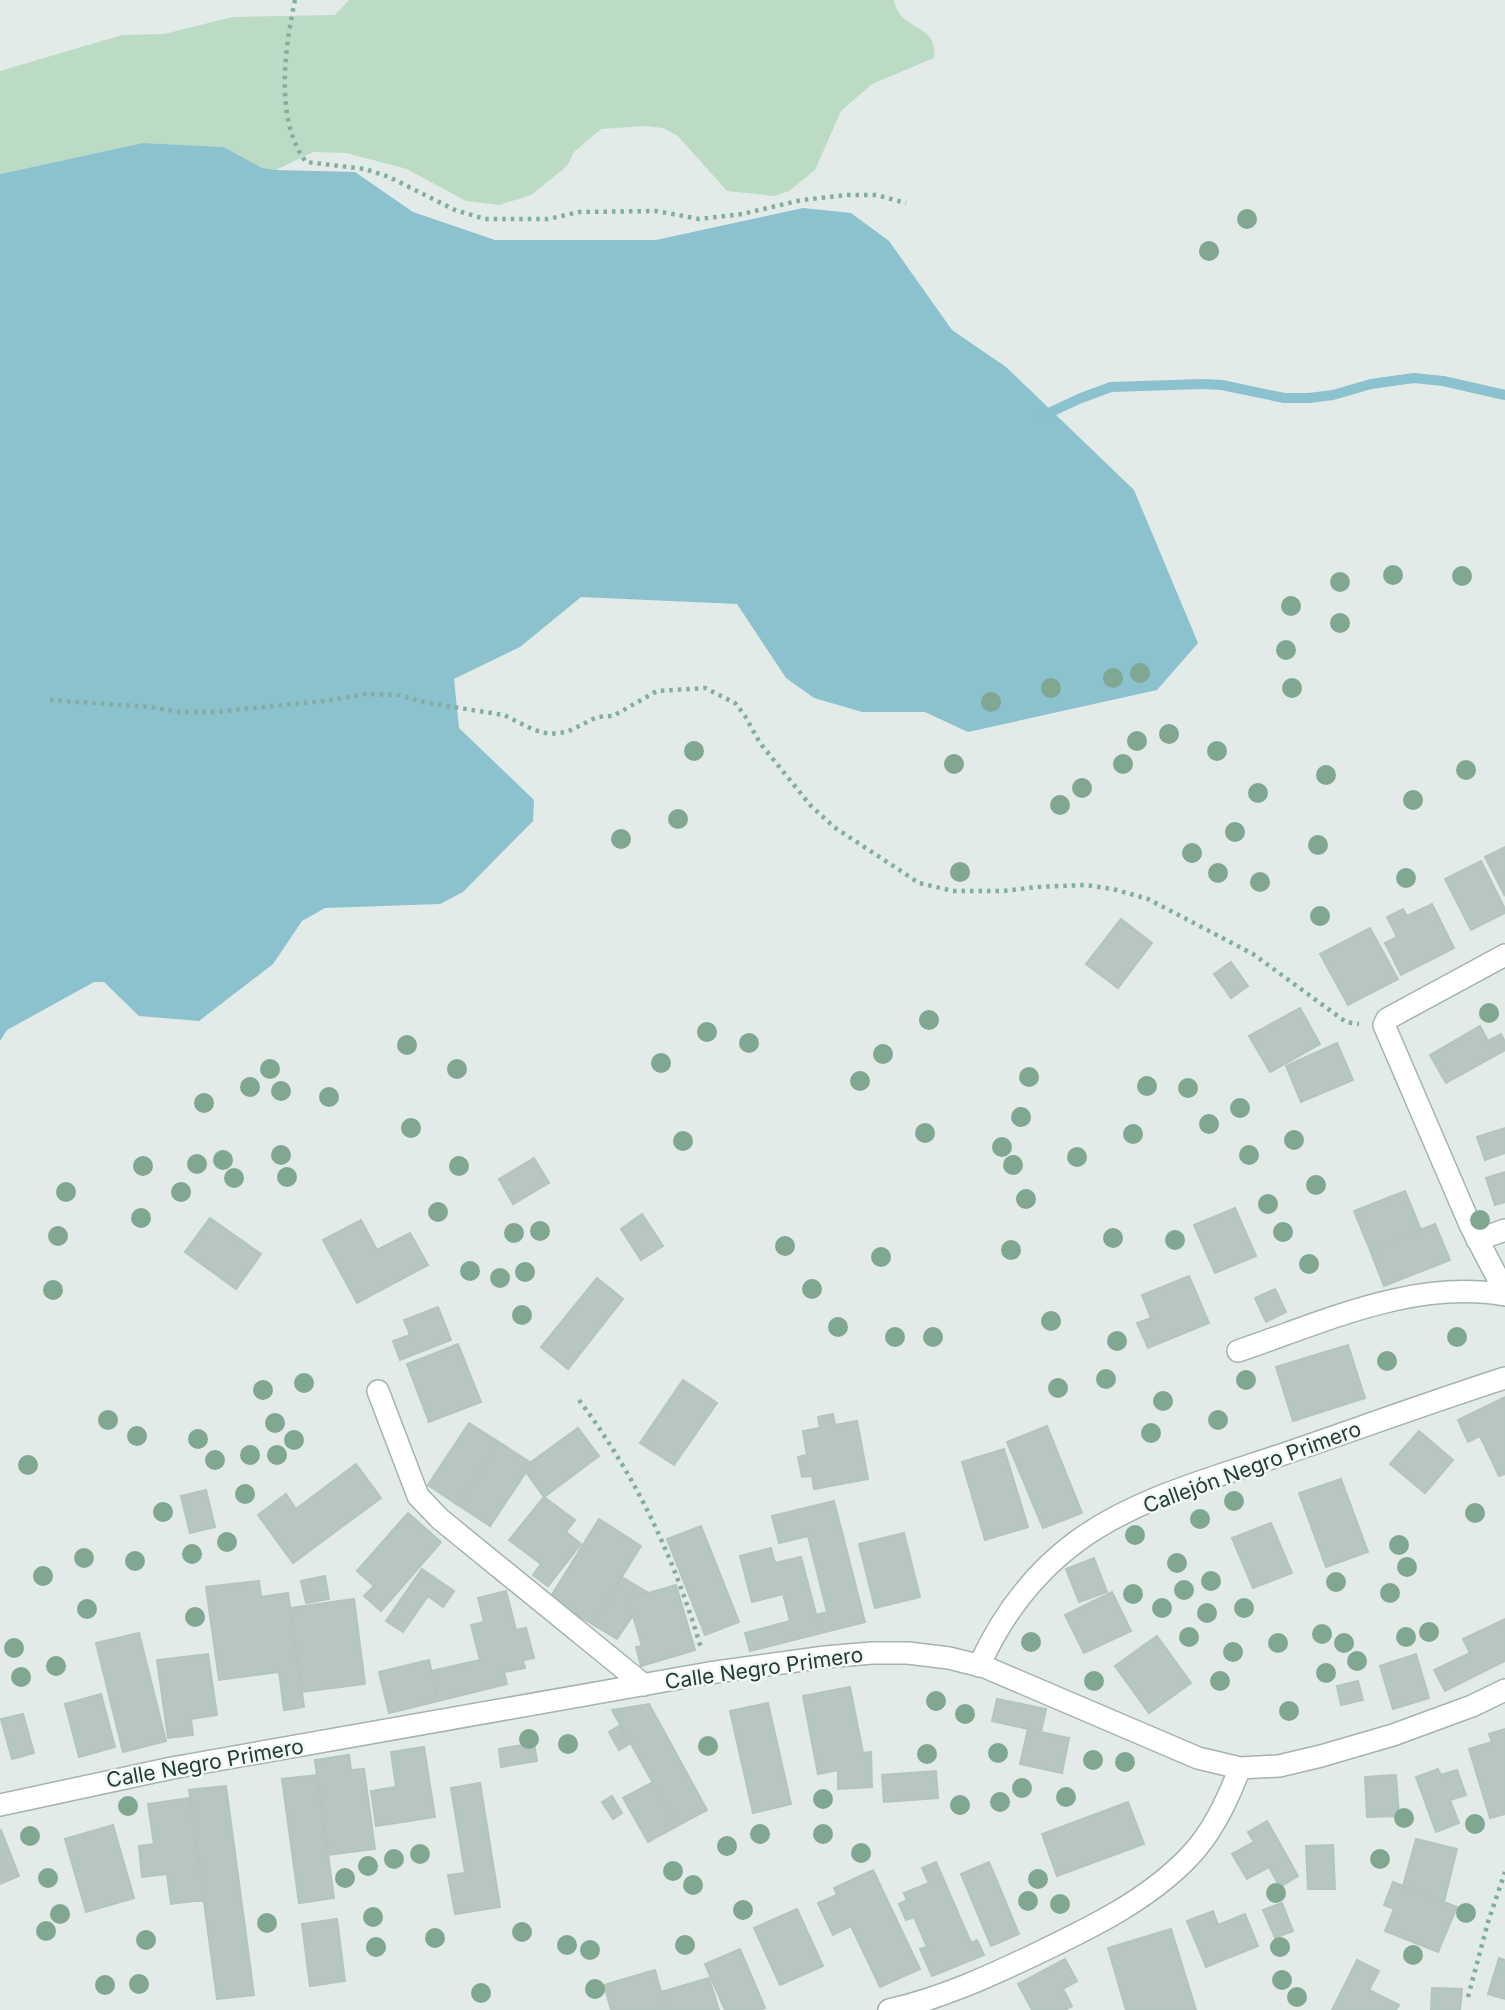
<svg xmlns="http://www.w3.org/2000/svg" width="1505" height="2010" viewBox="0 0 1505 2010" font-family="Inter,sans-serif">
<rect width="100%" height="100%" fill="#e2ebe7"/>
<path fill="#bcdbc5" d="M349,0H894C900,34 938,20 934,58L872,84L841,111L815,170L789,191L775,196L727,191L678,136L663,128L645,126L601,129L574,152L567,166L531,195L499,205L466,201L407,169L346,153L313,152L276,170L262,168L224,147L143,143L0,174V71L122,35L164,34L233,17L335,15Z"/>
<path fill="#8cc1ce" d="M143,143L224,147L262,168L276,170L355,172L413,212L495,240H656L803,208L851,213L889,241L952,330L1006,367L1134,490L1198,643L1157,690L968,732L925,712H862L814,698L786,678L737,604L581,597L520,647L454,679L459,728L534,800L533,821L463,892L440,904L325,908L302,921L273,964L199,1021L139,1016L104,982H94L7,1030L0,1041V174Z"/>
<g fill="none" stroke-linecap="round" stroke-linejoin="round">
<path stroke="#8cc1ce" stroke-width="10" d="M1040,417L1081,398L1111,387L1202,384L1222,385L1284,398H1309L1333,395L1371,384L1414,378L1443,381L1505,395"/>
</g>
<path fill="#b7c6c0" stroke="#b4c4be" stroke-width="2" d="M1505,847V896L1485,857Z
M1481,861L1505,909V913L1471,930L1445,879Z
M1432,904L1454,948L1401,975L1385,943L1397,937L1387,917L1403,909L1407,916Z
M1121,919L1152,943L1118,988L1086,964Z
M1370,928L1398,979L1348,1005L1320,954Z
M1231,962L1248,986L1231,998L1214,974Z
M1300,1008L1320,1044L1270,1072L1249,1036Z
M1480,1026L1488,1041L1501,1034L1505,1042V1050L1446,1083L1430,1055Z
M1337,1043L1353,1080L1301,1102L1286,1066Z
M1505,1128V1153L1485,1160L1477,1137Z
M534,1158L549,1183L513,1204L499,1179Z
M1505,1172V1202L1495,1205L1486,1178Z
M1405,1191L1421,1230L1370,1250L1354,1211Z
M1235,1208L1256,1256L1215,1273L1194,1225Z
M642,1214L663,1246L641,1260L621,1229Z
M210,1218L261,1254L236,1289L185,1252Z
M361,1220L377,1250L410,1233L428,1265L357,1303L323,1240Z
M1435,1224L1450,1260L1384,1286L1370,1250Z
M1189,1276L1209,1323L1148,1348L1137,1323L1151,1318L1142,1295Z
M597,1278L623,1299L568,1369L541,1347Z
M1275,1289L1286,1312L1266,1322L1255,1298Z
M438,1307L451,1340L400,1360L393,1341L410,1335L404,1320Z
M458,1344L481,1402L429,1422L407,1364Z
M1348,1345L1365,1398L1293,1421L1276,1367Z
M683,1380L717,1403L674,1465L640,1443Z
M1505,1397V1474L1499,1476L1480,1436L1468,1442L1458,1420Z
M833,1414L835,1425L857,1421L868,1479L814,1489L812,1476L802,1477L798,1457L807,1455L803,1431L820,1428L818,1417Z
M469,1423L499,1442L458,1505L428,1485Z
M1047,1426L1082,1513L1043,1528L1007,1442Z
M578,1428L599,1456L544,1497L523,1468Z
M1419,1431L1453,1460L1425,1493L1390,1464Z
M499,1442L531,1463L523,1468L526,1472L490,1526L458,1505Z
M1004,1449L1028,1527L985,1540L962,1462Z
M356,1464L381,1498L293,1563L258,1515L286,1494L296,1509Z
M1341,1479L1368,1552L1326,1567L1299,1493Z
M206,1490L215,1527L190,1533L181,1496Z
M544,1497L575,1520L566,1532L581,1544L548,1586L533,1575L541,1564L509,1540Z
M834,1501L865,1622L821,1633L816,1615L827,1612L808,1536L779,1543L772,1516Z
M408,1513L441,1542L381,1611L364,1596L374,1586L357,1571Z
M599,1519L641,1546L592,1624L550,1598Z
M1271,1523L1292,1573L1253,1588L1232,1538Z
M701,1526L739,1622L705,1635L667,1539Z
M904,1533L920,1597L875,1608L859,1544Z
M771,1548L775,1563L801,1557L821,1633L750,1651L745,1633L790,1621L783,1594L752,1602L740,1556Z
M1094,1558L1107,1592L1079,1602L1066,1569Z
M422,1569L454,1591L443,1607L428,1596L403,1632L386,1621Z
M325,1576L329,1599L306,1603L301,1581Z
M622,1577L647,1592L628,1599L633,1615L617,1639L592,1624Z
M259,1581L261,1597L288,1593L304,1707L284,1710L279,1672L219,1680L206,1587Z
M676,1585L695,1650L641,1666L636,1647L642,1646L628,1599Z
M506,1591L516,1630L526,1628L534,1658L523,1660L525,1668L504,1672L507,1684L438,1701L431,1671L480,1660L471,1625L484,1622L478,1598Z
M1112,1592L1131,1631L1084,1653L1065,1615Z
M354,1599L365,1684L302,1692L290,1608Z
M1505,1619V1661L1445,1691L1434,1670L1470,1653L1463,1639Z
M139,1633L166,1741L123,1752L96,1643Z
M1157,1636L1191,1683L1149,1713L1115,1666Z
M208,1654L217,1715L191,1719L193,1735L168,1738L157,1660Z
M1416,1654L1429,1698L1393,1709L1380,1666Z
M429,1660L438,1701L389,1713L379,1672Z
M1358,1681L1363,1700L1341,1705L1337,1686Z
M850,1687L863,1753L871,1752L872,1787L838,1789V1770L818,1774L803,1696Z
M101,1694L115,1747L79,1757L65,1704Z
M997,1699L1046,1709L1041,1732L1069,1738L1062,1773L1020,1764L1028,1729L992,1721Z
M768,1703L791,1804L753,1813L730,1711Z
M649,1704L707,1810L677,1826L612,1710Z
M23,1714L34,1753L12,1759L1,1719Z
M619,1726L629,1744L619,1750L609,1732Z
M1505,1729V1814L1490,1818L1469,1749L1492,1742L1489,1734Z
M534,1743L537,1761L501,1767L499,1749Z
M424,1747L435,1817L376,1826L371,1791L396,1787L391,1752Z
M349,1755L351,1770L364,1769L375,1849L328,1855L315,1760Z
M1438,1769L1441,1775L1457,1770L1466,1795L1450,1800L1459,1823L1436,1832L1416,1777Z
M936,1771L938,1798L884,1802L882,1775Z
M317,1775L334,1898L299,1903L282,1779Z
M1396,1775L1399,1816L1367,1817L1365,1777Z
M653,1782L677,1826L648,1842L623,1798Z
M480,1783L500,1907L455,1914L448,1875L465,1873L451,1788Z
M226,1786L254,1995L217,1999L189,1790Z
M612,1796L622,1813L613,1819L602,1802Z
M190,1798L204,1900L171,1904L167,1874L142,1877L139,1846L154,1844L148,1804Z
M1128,1802L1144,1844L1057,1876L1042,1834Z
M1267,1821L1298,1876L1280,1887L1269,1867L1247,1879L1232,1854L1254,1842L1248,1832Z
M113,1825L134,1898L86,1912L65,1839Z
M1,1830L19,1876L0,1884V1831Z
M1416,1839L1457,1849L1444,1902L1403,1886Z
M1333,1845L1335,1889H1308L1306,1846Z
M936,1862L971,1943L977,1940L984,1955L932,1976L920,1949L927,1947L914,1917L906,1920L899,1904L907,1900L904,1893L929,1883L922,1868Z
M989,1862L1019,1934L991,1946L961,1874Z
M873,1870L920,1969L880,1987L851,1926L833,1935L818,1903L837,1895L834,1888Z
M1393,1882L1457,1907L1438,1952L1385,1931L1394,1909L1384,1905Z
M1282,1903L1293,1931L1275,1938L1263,1910Z
M797,1909L823,1966L780,1985L754,1928Z
M1213,1911L1218,1925L1245,1914L1258,1946L1206,1967L1187,1921Z
M337,1919L345,1981L310,1986L302,1924Z
M1171,1929L1196,2010H1126L1108,1948Z
M740,1949L765,2008L760,2010H725L705,1964Z
M1499,1958L1505,1960V1999L1488,1994Z
M1065,1959L1077,1981L1063,1989L1072,2006L1065,2010H1032L1018,1984Z
M1357,1960L1379,1971L1369,1990L1399,2005L1396,2010H1332Z
M655,1970L666,2010H611L604,1985Z
M709,1978L719,2010H666L661,1992Z
M1432,1988L1462,1989L1460,2010H1431Z"/>
<g fill="none" stroke-linecap="round" stroke-linejoin="round">
<defs>
<path id="minor" d="M1505,955L1387,1019L1384,1025L1471,1227L1505,1292
M1477,1240L1505,1230
M1238,1351C1324,1322 1413,1279 1505,1295
M378,1391L418,1496L440,1519L644,1685
M979,1666C1001,1617 1033,1574 1076,1542C1132,1500 1209,1479 1275,1457C1351,1431 1428,1403 1505,1378
M0,1805L172,1768L709,1673L825,1657L872,1653H908L949,1658L985,1667L1198,1758L1240,1768L1279,1766L1321,1756L1393,1735L1472,1706L1505,1690
M889,2010C942,1998 990,1976 1038,1953C1090,1928 1146,1901 1187,1859C1212,1834 1227,1801 1240,1768"/>
</defs>
<use href="#minor" stroke="#a5b3ae" stroke-width="24"/>
<path stroke="#84ada2" stroke-width="4.5" stroke-dasharray="3.5 5" stroke-linecap="butt" d="M295,0C285,48 274,119 306,162L365,169L389,177L455,210L485,219H548L579,212L656,211L699,219L742,214L802,200L847,195H876L906,203
M50,700L150,707L180,712H215L332,700L365,694L398,695L428,703L504,715L534,730L550,734L567,732L597,717L613,716L657,691L705,688L735,703L745,716L760,743L811,806L834,827L919,883L953,891H1004L1036,887L1085,885L1113,889L1148,899L1253,954L1346,1022L1359,1024
M579,1400C636,1476 674,1557 701,1648
M1468,1997L1488,1922L1505,1872"/>
<use href="#minor" stroke="#fff" stroke-width="21"/>
</g>
<g fill="#80a791">
<circle cx="1247" cy="219" r="10"/>
<circle cx="1209" cy="251" r="10"/>
<circle cx="1393" cy="575" r="10"/>
<circle cx="1462" cy="576" r="10"/>
<circle cx="1340" cy="582" r="10"/>
<circle cx="1291" cy="606" r="10"/>
<circle cx="1340" cy="623" r="10"/>
<circle cx="1286" cy="650" r="10"/>
<circle cx="1140" cy="673" r="10"/>
<circle cx="1113" cy="678" r="10"/>
<circle cx="1051" cy="688" r="10"/>
<circle cx="1292" cy="688" r="10"/>
<circle cx="991" cy="702" r="10"/>
<circle cx="1169" cy="734" r="10"/>
<circle cx="1137" cy="741" r="10"/>
<circle cx="694" cy="751" r="10"/>
<circle cx="1217" cy="751" r="10"/>
<circle cx="954" cy="764" r="10"/>
<circle cx="1123" cy="764" r="10"/>
<circle cx="1466" cy="770" r="10"/>
<circle cx="1326" cy="775" r="10"/>
<circle cx="1082" cy="788" r="10"/>
<circle cx="1258" cy="793" r="10"/>
<circle cx="1413" cy="800" r="10"/>
<circle cx="1060" cy="805" r="10"/>
<circle cx="678" cy="819" r="10"/>
<circle cx="1235" cy="832" r="10"/>
<circle cx="621" cy="839" r="10"/>
<circle cx="1318" cy="845" r="10"/>
<circle cx="1192" cy="853" r="10"/>
<circle cx="960" cy="872" r="10"/>
<circle cx="1218" cy="873" r="10"/>
<circle cx="1406" cy="878" r="10"/>
<circle cx="1260" cy="882" r="10"/>
<circle cx="1320" cy="916" r="10"/>
<circle cx="1489" cy="1013" r="10"/>
<circle cx="929" cy="1020" r="10"/>
<circle cx="707" cy="1032" r="10"/>
<circle cx="749" cy="1043" r="10"/>
<circle cx="407" cy="1045" r="10"/>
<circle cx="883" cy="1054" r="10"/>
<circle cx="661" cy="1063" r="10"/>
<circle cx="270" cy="1069" r="10"/>
<circle cx="457" cy="1069" r="10"/>
<circle cx="1029" cy="1077" r="10"/>
<circle cx="860" cy="1081" r="10"/>
<circle cx="1147" cy="1086" r="10"/>
<circle cx="250" cy="1087" r="10"/>
<circle cx="1188" cy="1088" r="10"/>
<circle cx="281" cy="1091" r="10"/>
<circle cx="329" cy="1097" r="10"/>
<circle cx="204" cy="1103" r="10"/>
<circle cx="1240" cy="1108" r="10"/>
<circle cx="1021" cy="1117" r="10"/>
<circle cx="1209" cy="1124" r="10"/>
<circle cx="411" cy="1128" r="10"/>
<circle cx="925" cy="1133" r="10"/>
<circle cx="1133" cy="1134" r="10"/>
<circle cx="1294" cy="1140" r="10"/>
<circle cx="683" cy="1141" r="10"/>
<circle cx="1002" cy="1147" r="10"/>
<circle cx="281" cy="1155" r="10"/>
<circle cx="1249" cy="1155" r="10"/>
<circle cx="1077" cy="1157" r="10"/>
<circle cx="223" cy="1160" r="10"/>
<circle cx="197" cy="1164" r="10"/>
<circle cx="1013" cy="1165" r="10"/>
<circle cx="143" cy="1166" r="10"/>
<circle cx="459" cy="1166" r="10"/>
<circle cx="287" cy="1177" r="10"/>
<circle cx="234" cy="1178" r="10"/>
<circle cx="1316" cy="1185" r="10"/>
<circle cx="66" cy="1192" r="10"/>
<circle cx="181" cy="1192" r="10"/>
<circle cx="1026" cy="1199" r="10"/>
<circle cx="1268" cy="1204" r="10"/>
<circle cx="438" cy="1212" r="10"/>
<circle cx="141" cy="1218" r="10"/>
<circle cx="1480" cy="1220" r="10"/>
<circle cx="540" cy="1231" r="10"/>
<circle cx="1283" cy="1232" r="10"/>
<circle cx="514" cy="1233" r="10"/>
<circle cx="58" cy="1236" r="10"/>
<circle cx="1113" cy="1238" r="10"/>
<circle cx="1175" cy="1240" r="10"/>
<circle cx="785" cy="1246" r="10"/>
<circle cx="1011" cy="1250" r="10"/>
<circle cx="881" cy="1257" r="10"/>
<circle cx="1309" cy="1264" r="10"/>
<circle cx="470" cy="1271" r="10"/>
<circle cx="525" cy="1272" r="10"/>
<circle cx="500" cy="1278" r="10"/>
<circle cx="812" cy="1289" r="10"/>
<circle cx="53" cy="1290" r="10"/>
<circle cx="522" cy="1315" r="10"/>
<circle cx="1051" cy="1321" r="10"/>
<circle cx="838" cy="1327" r="10"/>
<circle cx="895" cy="1337" r="10"/>
<circle cx="933" cy="1337" r="10"/>
<circle cx="1457" cy="1337" r="10"/>
<circle cx="1117" cy="1341" r="10"/>
<circle cx="1387" cy="1361" r="10"/>
<circle cx="1106" cy="1379" r="10"/>
<circle cx="1246" cy="1380" r="10"/>
<circle cx="304" cy="1383" r="10"/>
<circle cx="1058" cy="1388" r="10"/>
<circle cx="263" cy="1390" r="10"/>
<circle cx="1163" cy="1401" r="10"/>
<circle cx="108" cy="1420" r="10"/>
<circle cx="1218" cy="1420" r="10"/>
<circle cx="275" cy="1423" r="10"/>
<circle cx="1151" cy="1433" r="10"/>
<circle cx="137" cy="1436" r="10"/>
<circle cx="198" cy="1439" r="10"/>
<circle cx="294" cy="1440" r="10"/>
<circle cx="250" cy="1455" r="10"/>
<circle cx="277" cy="1455" r="10"/>
<circle cx="215" cy="1460" r="10"/>
<circle cx="28" cy="1465" r="10"/>
<circle cx="245" cy="1494" r="10"/>
<circle cx="1234" cy="1501" r="10"/>
<circle cx="163" cy="1512" r="10"/>
<circle cx="1475" cy="1513" r="10"/>
<circle cx="1200" cy="1519" r="10"/>
<circle cx="1135" cy="1535" r="10"/>
<circle cx="227" cy="1542" r="10"/>
<circle cx="1399" cy="1545" r="10"/>
<circle cx="192" cy="1554" r="10"/>
<circle cx="84" cy="1558" r="10"/>
<circle cx="135" cy="1561" r="10"/>
<circle cx="1177" cy="1563" r="10"/>
<circle cx="1407" cy="1567" r="10"/>
<circle cx="43" cy="1576" r="10"/>
<circle cx="1211" cy="1581" r="10"/>
<circle cx="1336" cy="1582" r="10"/>
<circle cx="1184" cy="1590" r="10"/>
<circle cx="1390" cy="1593" r="10"/>
<circle cx="1133" cy="1594" r="10"/>
<circle cx="1162" cy="1608" r="10"/>
<circle cx="1244" cy="1608" r="10"/>
<circle cx="87" cy="1609" r="10"/>
<circle cx="1207" cy="1613" r="10"/>
<circle cx="195" cy="1617" r="10"/>
<circle cx="1429" cy="1632" r="10"/>
<circle cx="1322" cy="1634" r="10"/>
<circle cx="1189" cy="1637" r="10"/>
<circle cx="1406" cy="1637" r="10"/>
<circle cx="1031" cy="1642" r="10"/>
<circle cx="1278" cy="1643" r="10"/>
<circle cx="1344" cy="1643" r="10"/>
<circle cx="14" cy="1648" r="10"/>
<circle cx="1233" cy="1652" r="10"/>
<circle cx="1357" cy="1661" r="10"/>
<circle cx="56" cy="1666" r="10"/>
<circle cx="1326" cy="1673" r="10"/>
<circle cx="21" cy="1677" r="10"/>
<circle cx="1094" cy="1681" r="10"/>
<circle cx="1220" cy="1681" r="10"/>
<circle cx="936" cy="1701" r="10"/>
<circle cx="1289" cy="1711" r="10"/>
<circle cx="965" cy="1714" r="10"/>
<circle cx="529" cy="1739" r="10"/>
<circle cx="568" cy="1744" r="10"/>
<circle cx="708" cy="1746" r="10"/>
<circle cx="998" cy="1753" r="10"/>
<circle cx="927" cy="1754" r="10"/>
<circle cx="1093" cy="1760" r="10"/>
<circle cx="1125" cy="1762" r="10"/>
<circle cx="1022" cy="1788" r="10"/>
<circle cx="1066" cy="1797" r="10"/>
<circle cx="823" cy="1799" r="10"/>
<circle cx="1000" cy="1802" r="10"/>
<circle cx="960" cy="1805" r="10"/>
<circle cx="128" cy="1806" r="10"/>
<circle cx="1404" cy="1818" r="10"/>
<circle cx="1475" cy="1824" r="10"/>
<circle cx="760" cy="1834" r="10"/>
<circle cx="823" cy="1834" r="10"/>
<circle cx="30" cy="1836" r="10"/>
<circle cx="727" cy="1846" r="10"/>
<circle cx="861" cy="1853" r="10"/>
<circle cx="420" cy="1854" r="10"/>
<circle cx="394" cy="1859" r="10"/>
<circle cx="1380" cy="1859" r="10"/>
<circle cx="368" cy="1866" r="10"/>
<circle cx="673" cy="1871" r="10"/>
<circle cx="48" cy="1878" r="10"/>
<circle cx="345" cy="1878" r="10"/>
<circle cx="1038" cy="1879" r="10"/>
<circle cx="693" cy="1885" r="10"/>
<circle cx="1276" cy="1893" r="10"/>
<circle cx="1028" cy="1901" r="10"/>
<circle cx="1060" cy="1904" r="10"/>
<circle cx="743" cy="1910" r="10"/>
<circle cx="1466" cy="1913" r="10"/>
<circle cx="60" cy="1914" r="10"/>
<circle cx="373" cy="1917" r="10"/>
<circle cx="267" cy="1923" r="10"/>
<circle cx="46" cy="1931" r="10"/>
<circle cx="522" cy="1932" r="10"/>
<circle cx="435" cy="1938" r="10"/>
<circle cx="146" cy="1940" r="10"/>
<circle cx="567" cy="1945" r="10"/>
<circle cx="685" cy="1945" r="10"/>
<circle cx="376" cy="1947" r="10"/>
<circle cx="1280" cy="1947" r="10"/>
<circle cx="590" cy="1950" r="10"/>
<circle cx="1413" cy="1955" r="10"/>
<circle cx="1282" cy="1980" r="10"/>
<circle cx="139" cy="1984" r="10"/>
<circle cx="105" cy="1985" r="10"/>
<circle cx="595" cy="1989" r="10"/>
<circle cx="481" cy="1993" r="10"/>
<circle cx="1297" cy="1997" r="10"/>
</g>
<g text-anchor="middle" dominant-baseline="central" stroke-width="5" stroke-linejoin="round" paint-order="stroke">
<g font-size="21" fill="#233b36" stroke="#f2f8f5">
<text transform="translate(1252 1467) rotate(-20)">Callejón Negro Primero</text>
<text transform="translate(764 1668) rotate(-8)">Calle Negro Primero</text>
<text transform="translate(205 1763) rotate(-10)">Calle Negro Primero</text>
</g>
</g>
</svg>
